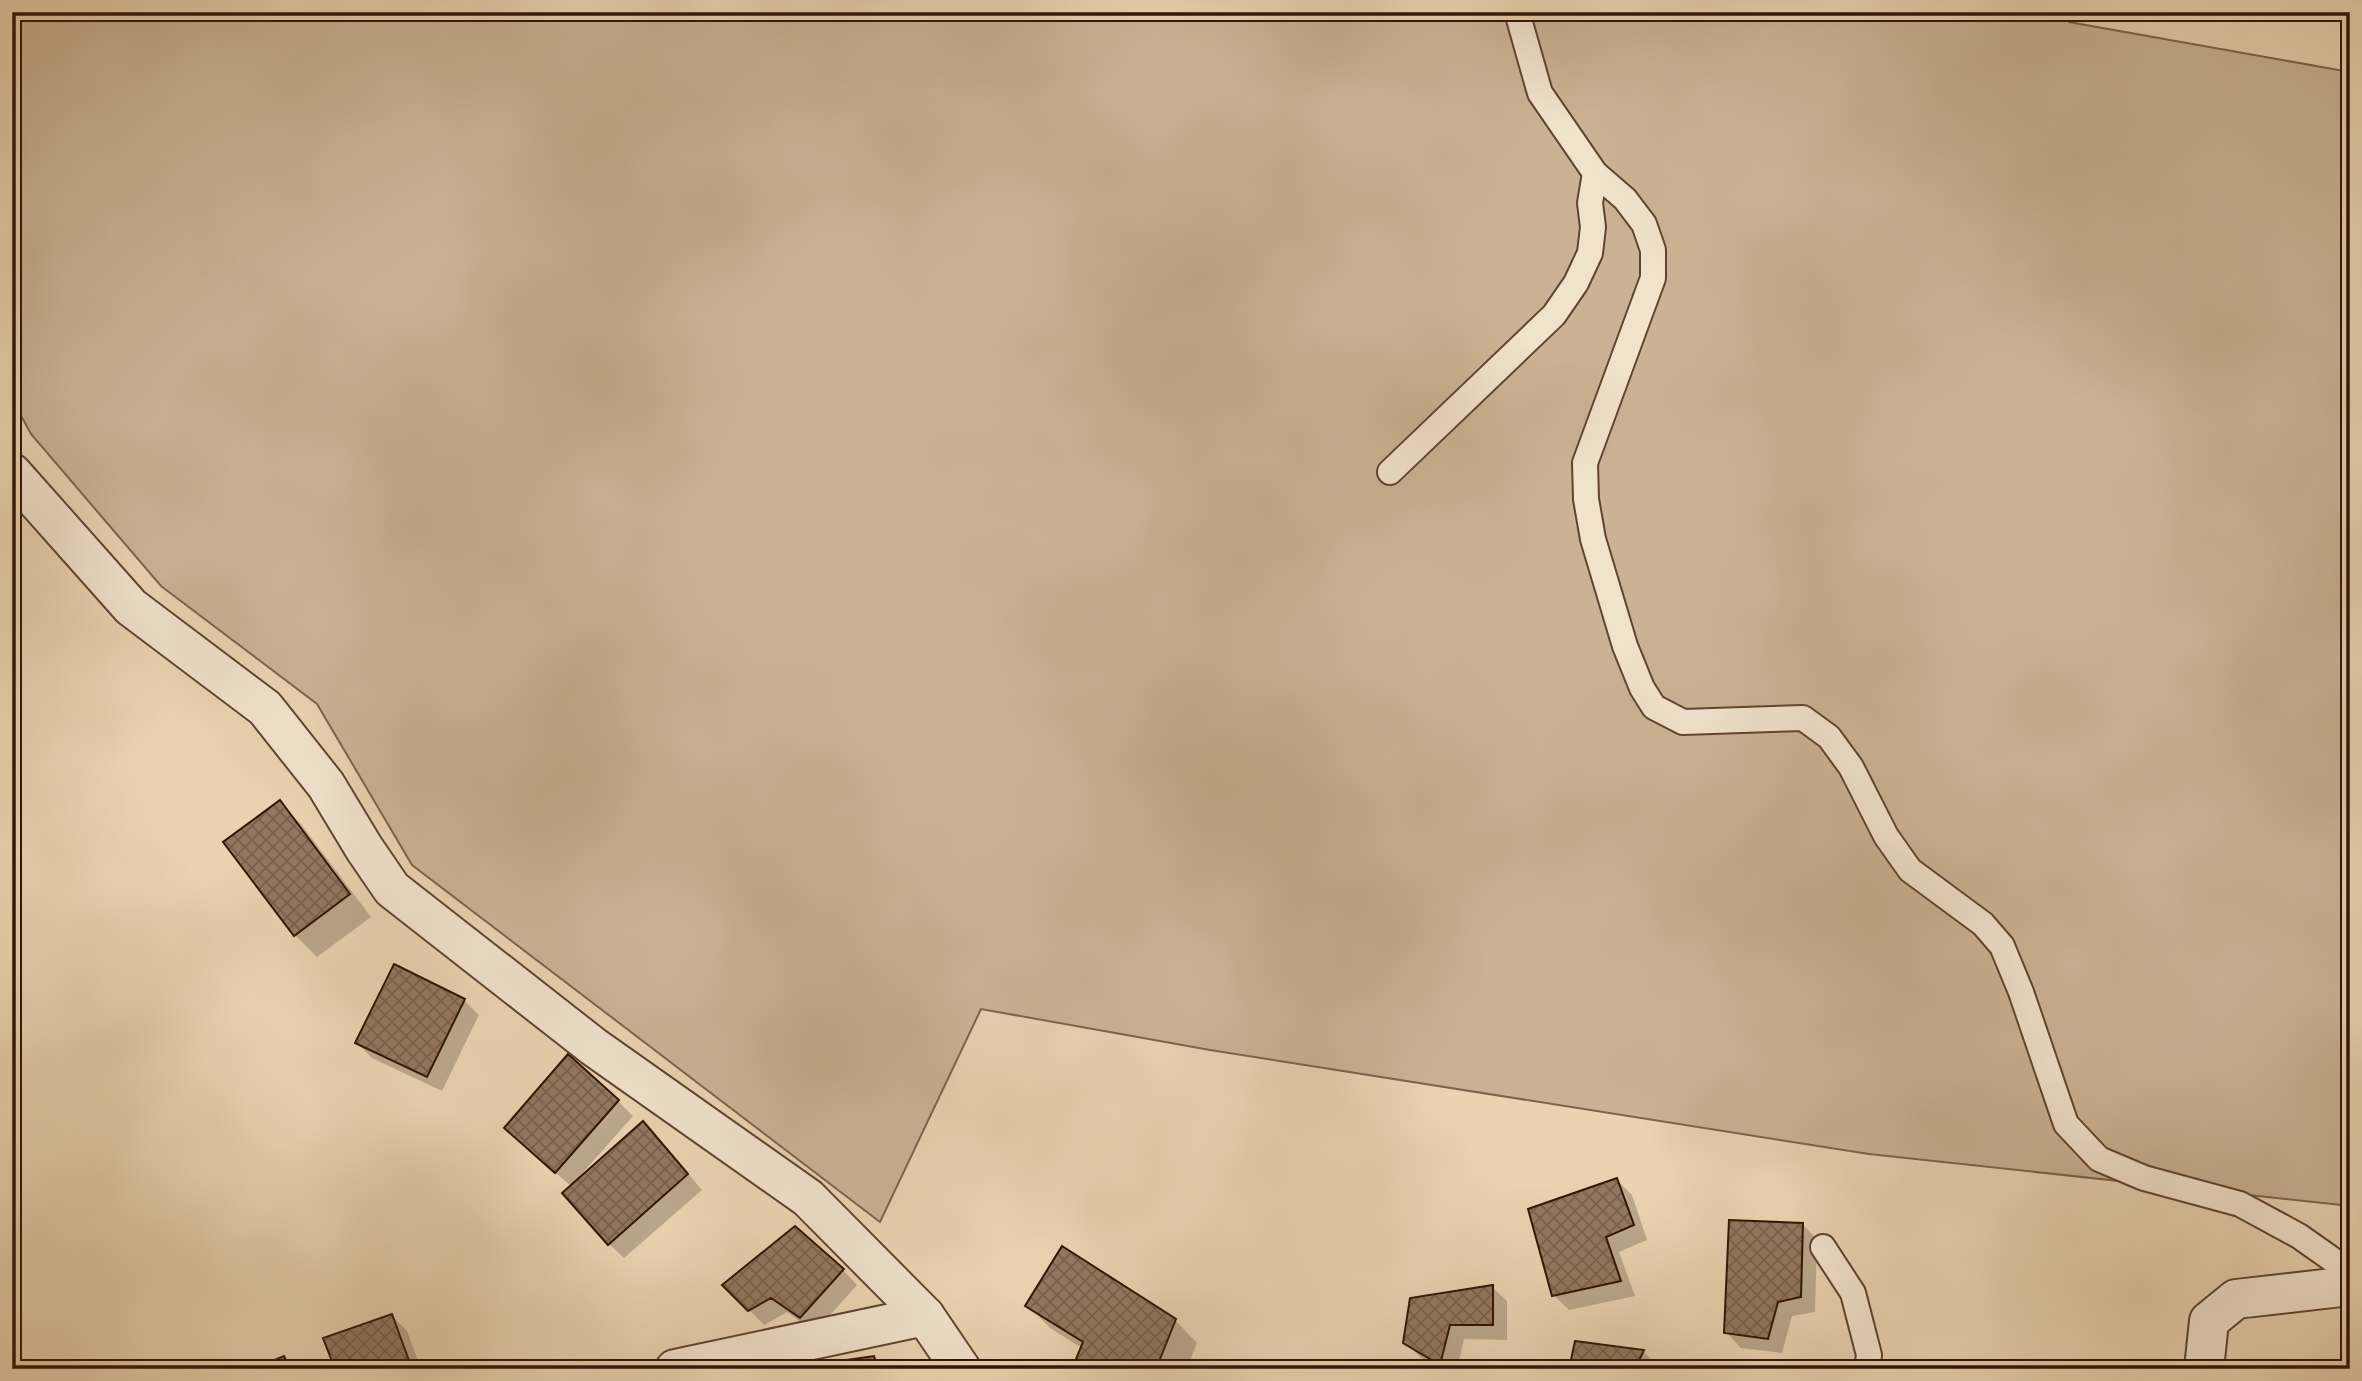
<svg xmlns="http://www.w3.org/2000/svg" width="2362" height="1381" viewBox="0 0 2362 1381" font-family="Cardo,serif">
<defs>
<pattern id="building-cross-hatch" width="8" height="8" patternUnits="userSpaceOnUse" patternTransform="scale(1.75)"><rect width="8" height="8" fill="#91785f"/><path d="M0 0l8 8M0 8l8-8" fill="none" stroke="#77614c"/></pattern>
</defs>
<rect width="100%" height="100%" fill="#e9d3b1"/>
<filter id="stains"><feTurbulence type="fractalNoise" baseFrequency=".00286" numOctaves="4"/><feColorMatrix values="0 0 0 0 .2 0 0 0 0 .09 0 0 0 0 .02 0 0 0 .5 -.17"/></filter>
<radialGradient id="worn" r=".72"><stop offset=".6" stop-color="#630" stop-opacity="0"/><stop offset="1" stop-color="#630" stop-opacity=".3"/></radialGradient>
<path fill="#cab394" stroke="#7e644d" stroke-width="2" d="M12,12H2063L2069,22L2350,72V1206L1869,1154L1210,1050L981,1009L880,1222L412,865L317,704L161,586L31,434L12,399Z"/>
<path fill="#0003" d="M279,802L301,824L371,917L317,957L295,935Z
M464,1000L479,1015L442,1091L372,1058L357,1043Z
M618,1101L633,1116L579,1177L581,1179L658,1139L702,1190L624,1258L609,1244L572,1187L521,1143Z
M1617,1180L1632,1195L1647,1240L1619,1252L1635,1296L1569,1310L1554,1295Z
M1802,1224L1817,1239L1815,1312L1792,1316L1782,1353L1741,1348L1726,1332Z
M843,1270L857,1285L815,1332L787,1312L764,1325L725,1285Z
M1492,1287L1507,1301V1340L1464,1339L1457,1369H1439L1420,1357L1405,1342Z
M1028,1305L1175,1320L1197,1343L1187,1369H1074L1082,1348L1050,1328Z
M392,1316L407,1331L421,1369H337Z
M1577,1343L1644,1352L1658,1366L1657,1369H1571Z
M874,1358L885,1369H796Z"/>
<path fill="url(#building-cross-hatch)" stroke="#321506" stroke-width="2" d="M280,800L350,894L294,936L223,842Z
M394,964L465,999L427,1077L355,1043Z
M568,1054L619,1100L555,1173L504,1128Z
M643,1121L688,1174L608,1245L562,1193Z
M1617,1178L1634,1225L1606,1237L1621,1281L1552,1296L1528,1209Z
M1729,1220L1803,1223L1801,1297L1778,1302L1768,1339L1724,1333Z
M795,1226L844,1269L800,1318L771,1298L748,1311L722,1285Z
M1062,1246L1176,1319L1156,1369H1147L1128,1361L1127,1369H1072L1083,1342L1025,1306Z
M1493,1285V1325H1450L1440,1365L1403,1343L1410,1298Z
M392,1314L411,1366L401,1369H335L323,1338Z
M1575,1341L1644,1350L1635,1369H1569Z
M284,1356L290,1369H253Z
M874,1356L878,1369H783Z"/>
<g fill="none" stroke-linecap="round" stroke-linejoin="round">
<defs>
<path id="service" d="M1517,12L1540,93L1595,173L1625,199L1644,224L1653,250V278L1585,463L1586,499L1593,539L1625,646L1642,688L1654,707L1683,722L1803,718L1829,737L1851,767L1886,836L1910,870L1983,924L2002,946L2021,992L2066,1124L2099,1159L2144,1178L2240,1204L2299,1236L2350,1272
M1390,472L1554,315L1576,283L1590,253L1593,227L1590,203L1595,173
M1823,1247L1853,1293L1869,1355L1867,1369"/>
<path id="minor" d="M675,1369L925,1316"/>
<path id="tertiary" d="M12,473L131,607L265,708L326,785L364,848L392,889L594,1047L808,1198L925,1316L961,1369
M2204,1369L2209,1321L2236,1299L2350,1286"/>
</defs>
<use href="#service" stroke="#604431" stroke-width="28"/>
<use href="#minor" stroke="#604431" stroke-width="42"/>
<use href="#tertiary" stroke="#604431" stroke-width="42"/>
<use href="#service" stroke="#f1e2cc" stroke-width="24"/>
<use href="#minor" stroke="#f1e2cc" stroke-width="38"/>
<use href="#tertiary" stroke="#f1e2cc" stroke-width="38"/>
</g>
<rect width="2362" height="1381" fill="none" stroke="#e9d3b1" stroke-width="42"/>
<rect x="14" y="14" width="2334" height="1353" fill="none" stroke="#321506" stroke-width="3.5"/>
<rect x="21" y="21" width="2320" height="1339" fill="none" stroke="#321506" stroke-width="2"/>
<rect width="100%" height="100%" filter="url(#stains)"/>
<rect width="100%" height="100%" fill="url(#worn)"/>
</svg>
